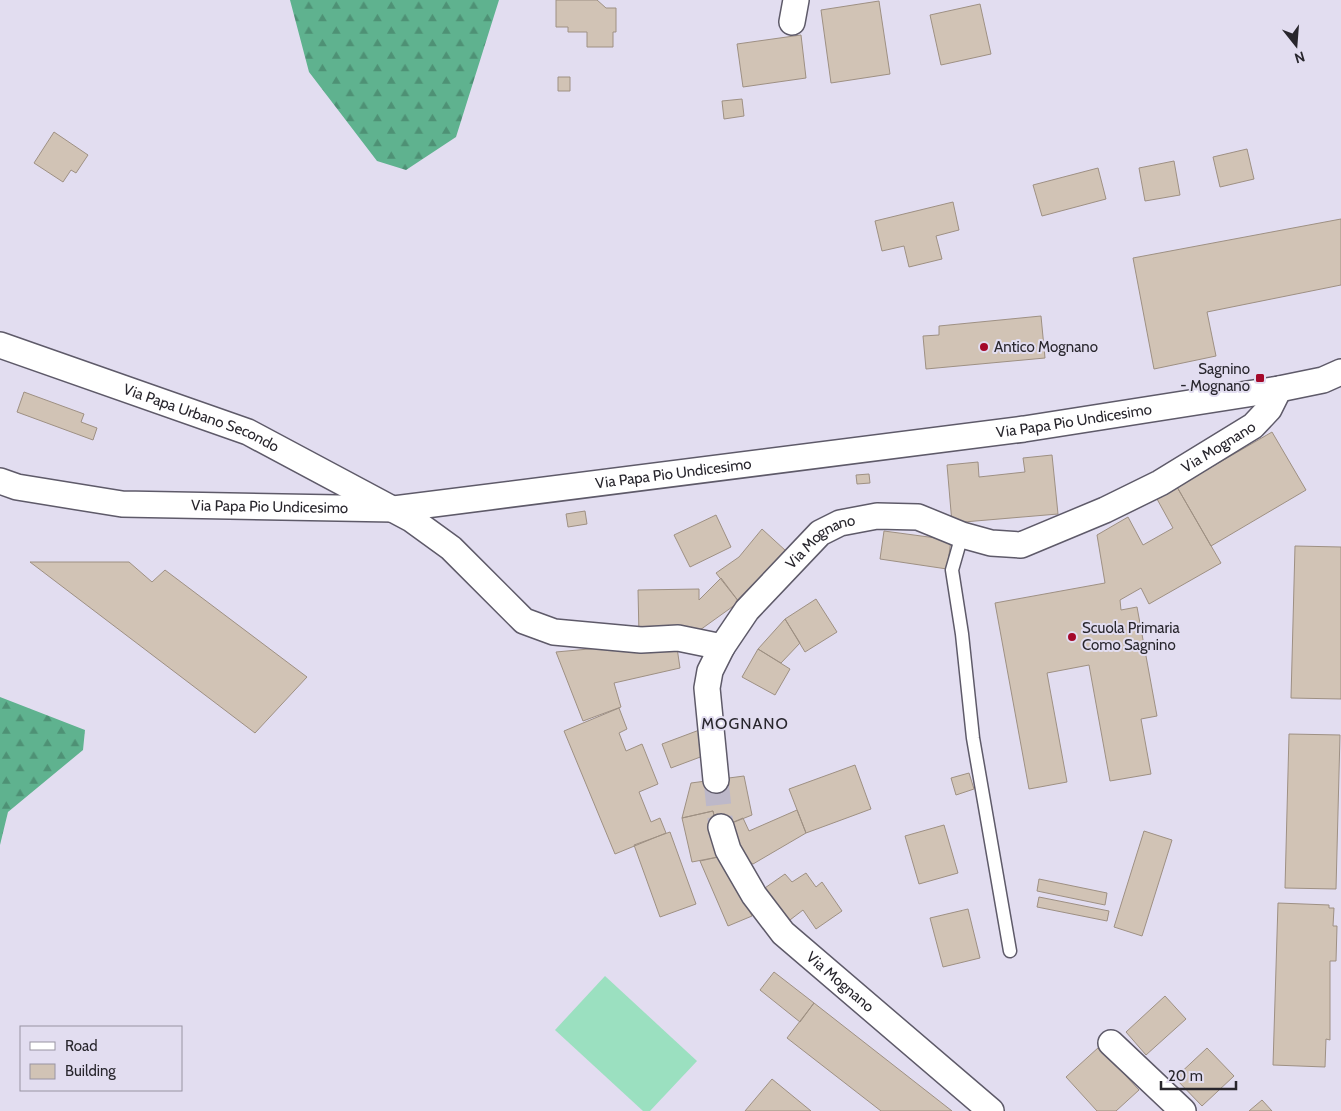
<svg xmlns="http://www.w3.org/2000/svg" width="1341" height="1111" viewBox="0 0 1341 1111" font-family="Cabin,sans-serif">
<defs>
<pattern id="forest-firs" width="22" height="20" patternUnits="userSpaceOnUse" patternTransform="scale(1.25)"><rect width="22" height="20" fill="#5fb28f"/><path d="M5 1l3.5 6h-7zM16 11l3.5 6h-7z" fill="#4e9175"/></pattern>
</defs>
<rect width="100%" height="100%" fill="#e2ddf0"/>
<path fill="url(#forest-firs)" d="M290,0H499L456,137L406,170L377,161L309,72Z
M0,697L85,730L83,750L8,812L0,845Z"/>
<path fill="#9be0c0" d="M605,976L697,1061L650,1111H643L555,1030Z"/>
<path fill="#d1c3b5" stroke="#9e9083" d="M556,0H597L606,8H616V32H613V47H587V32H568V27H556Z
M879,1L890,74L831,83L821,10Z
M980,4L991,54L941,65L930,15Z
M801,35L806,78L743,87L737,44Z
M558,77H570V91H558Z
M742,99L744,116L724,119L722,101Z
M54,132L88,155L76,173L71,170L63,182L34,163Z
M1247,149L1254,179L1220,187L1213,157Z
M1174,161L1180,195L1145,201L1139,168Z
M1098,168L1106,199L1042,216L1033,185Z
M953,202L959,230L936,236L942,259L909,267L904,246L882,251L875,221Z
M1341,219V285L1207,312L1216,356L1154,369L1133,258Z
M1041,316L1045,358L926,369L923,336L939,335V326Z
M24,392L84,414L81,422L97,428L93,440L17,412Z
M1272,432L1306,490L1211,546L1177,487Z
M1052,455L1058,514L952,523L947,465L978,462L979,477L1025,472L1023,458Z
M869,474L870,483L857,484L856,475Z
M1177,487L1221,563L1149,604L1141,588L1120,600L1121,610L1137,607L1157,716L1141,719L1151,774L1110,781L1089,665L1047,673L1067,782L1029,789L995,603L1105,583L1097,535L1128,517L1143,545L1173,528L1157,499Z
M585,511L587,524L568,527L566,514Z
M716,515L731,547L690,567L674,535Z
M762,529L786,551L739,602L716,573L739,557Z
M884,531L951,540L947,569L880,559Z
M1295,546L1341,547V699L1291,698Z
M30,562H129L152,582L165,570L307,677L255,733Z
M721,578L739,602L693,635H639L638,590L699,589V600Z
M816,599L837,632L805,652L785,619Z
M785,619L800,643L781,663L758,649Z
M676,641L680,668L614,683L621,707L583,721L556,652Z
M758,649L790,669L775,695L742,677Z
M619,708L627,729L619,733L626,751L642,744L658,784L639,792L651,822L660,818L666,833L615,854L564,731Z
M702,729L711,753L671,768L662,744Z
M1289,734L1340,735L1336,889L1285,888Z
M855,765L871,809L806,833L789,789Z
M969,773L974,789L956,795L951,778Z
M744,776L752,815L717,829L713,811L682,818L691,783Z
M797,810L806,833L753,864L732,852L724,826L743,818L749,831Z
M713,811L723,856L692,862L682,818Z
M944,825L958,873L919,884L905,836Z
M1144,831L1172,840L1142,936L1114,927Z
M670,832L696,904L660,917L634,845Z
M723,856L752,916L728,926L700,861Z
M806,873L816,887L822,882L842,911L816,929L803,910L786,923L762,890L785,874L792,882Z
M1039,879L1107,893L1105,905L1037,891Z
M1039,897L1109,911L1107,921L1037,907Z
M1278,903L1329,905V908H1334L1333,926H1337L1336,961H1330V1040L1326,1039L1325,1067L1273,1065Z
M968,909L980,958L943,967L930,918Z
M774,972L814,1003L800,1022L760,990Z
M1165,996L1186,1019L1146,1055L1126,1032Z
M814,1003L952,1111H881L787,1038Z
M1099,1047L1139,1090L1116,1111H1097L1066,1077Z
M1207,1048L1234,1076L1202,1106L1175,1078Z
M772,1079L811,1111H745Z
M1262,1100L1272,1111H1249Z"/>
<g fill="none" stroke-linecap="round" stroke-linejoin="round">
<path stroke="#bdb8c9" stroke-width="25" stroke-dasharray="25 12" stroke-linecap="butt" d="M716,780L721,827"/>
<defs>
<path id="lane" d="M962,535L952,570L962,634L973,738L1010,951"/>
<g id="street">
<path d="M792,22L796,0"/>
<path id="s1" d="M0,345L248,432L411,519L451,548L524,621L554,632L641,640L678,638L722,647L747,610L820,533L840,523L877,516L918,517L962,535L991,543L1021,545L1105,510L1160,483L1253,426L1269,409L1279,389"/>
<path id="s2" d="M0,481L17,487L122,504L394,509L1024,429L1279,389L1323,380L1341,372"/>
<path d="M716,780L707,688L710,671L722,647"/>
<path id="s3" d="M721,827L728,850L754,895L783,933L991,1111"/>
<path d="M1111,1043L1183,1111"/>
</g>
</defs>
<use href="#lane" stroke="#5e5a69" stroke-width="15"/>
<use href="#street" stroke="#5e5a69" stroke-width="28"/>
<use href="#lane" stroke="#fff" stroke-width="12"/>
<use href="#street" stroke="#fff" stroke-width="25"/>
</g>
<g fill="#a4082a" stroke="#e2ddf0" stroke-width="2">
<circle cx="984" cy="347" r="5"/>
<rect x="1255" y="373" width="10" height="10" rx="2.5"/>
<circle cx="1072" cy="637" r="5"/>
</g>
<g text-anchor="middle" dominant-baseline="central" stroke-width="4" stroke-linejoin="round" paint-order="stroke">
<g font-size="15" fill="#28262d" stroke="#e2ddf0" text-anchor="start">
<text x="994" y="347">Antico Mognano</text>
<text x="1250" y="369" text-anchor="end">Sagnino<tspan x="1250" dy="17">- Mognano</tspan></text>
<text x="1082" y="628">Scuola Primaria<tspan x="1082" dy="17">Como Sagnino</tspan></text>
</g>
<g font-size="15" fill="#28262d" stroke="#e2ddf0">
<text stroke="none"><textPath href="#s1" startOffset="214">Via Papa Urbano Secondo</textPath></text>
<text stroke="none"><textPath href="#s2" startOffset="1082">Via Papa Pio Undicesimo</textPath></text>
<text stroke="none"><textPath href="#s1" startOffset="1382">Via Mognano</textPath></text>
<text stroke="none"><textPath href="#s2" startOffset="678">Via Papa Pio Undicesimo</textPath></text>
<text stroke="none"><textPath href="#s2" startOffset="272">Via Papa Pio Undicesimo</textPath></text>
<text stroke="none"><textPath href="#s1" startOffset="948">Via Mognano</textPath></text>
<text stroke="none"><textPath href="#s3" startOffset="199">Via Mognano</textPath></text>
</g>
<g font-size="16" letter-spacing="1" fill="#28262d" stroke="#e2ddf0">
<text x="745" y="723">MOGNANO</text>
</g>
</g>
<rect x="20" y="1026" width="162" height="65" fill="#e2ddf0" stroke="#9894a2"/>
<rect x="30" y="1042" width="25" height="8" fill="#ffffff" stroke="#9894a2"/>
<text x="65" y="1051" font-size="15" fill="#28262d">Road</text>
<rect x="30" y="1064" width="25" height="15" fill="#d1c3b5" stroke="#9894a2"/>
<text x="65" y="1076" font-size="15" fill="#28262d">Building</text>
<g transform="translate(1296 45) rotate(163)" stroke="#e2ddf0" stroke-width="4" paint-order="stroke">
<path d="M0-4L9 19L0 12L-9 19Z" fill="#28262d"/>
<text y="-8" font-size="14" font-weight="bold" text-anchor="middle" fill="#28262d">N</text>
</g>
<path d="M1161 1081v8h75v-8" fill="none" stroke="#28262d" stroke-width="2.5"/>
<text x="1168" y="1081" font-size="15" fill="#28262d" stroke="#e2ddf0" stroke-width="4" paint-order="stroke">20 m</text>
</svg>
